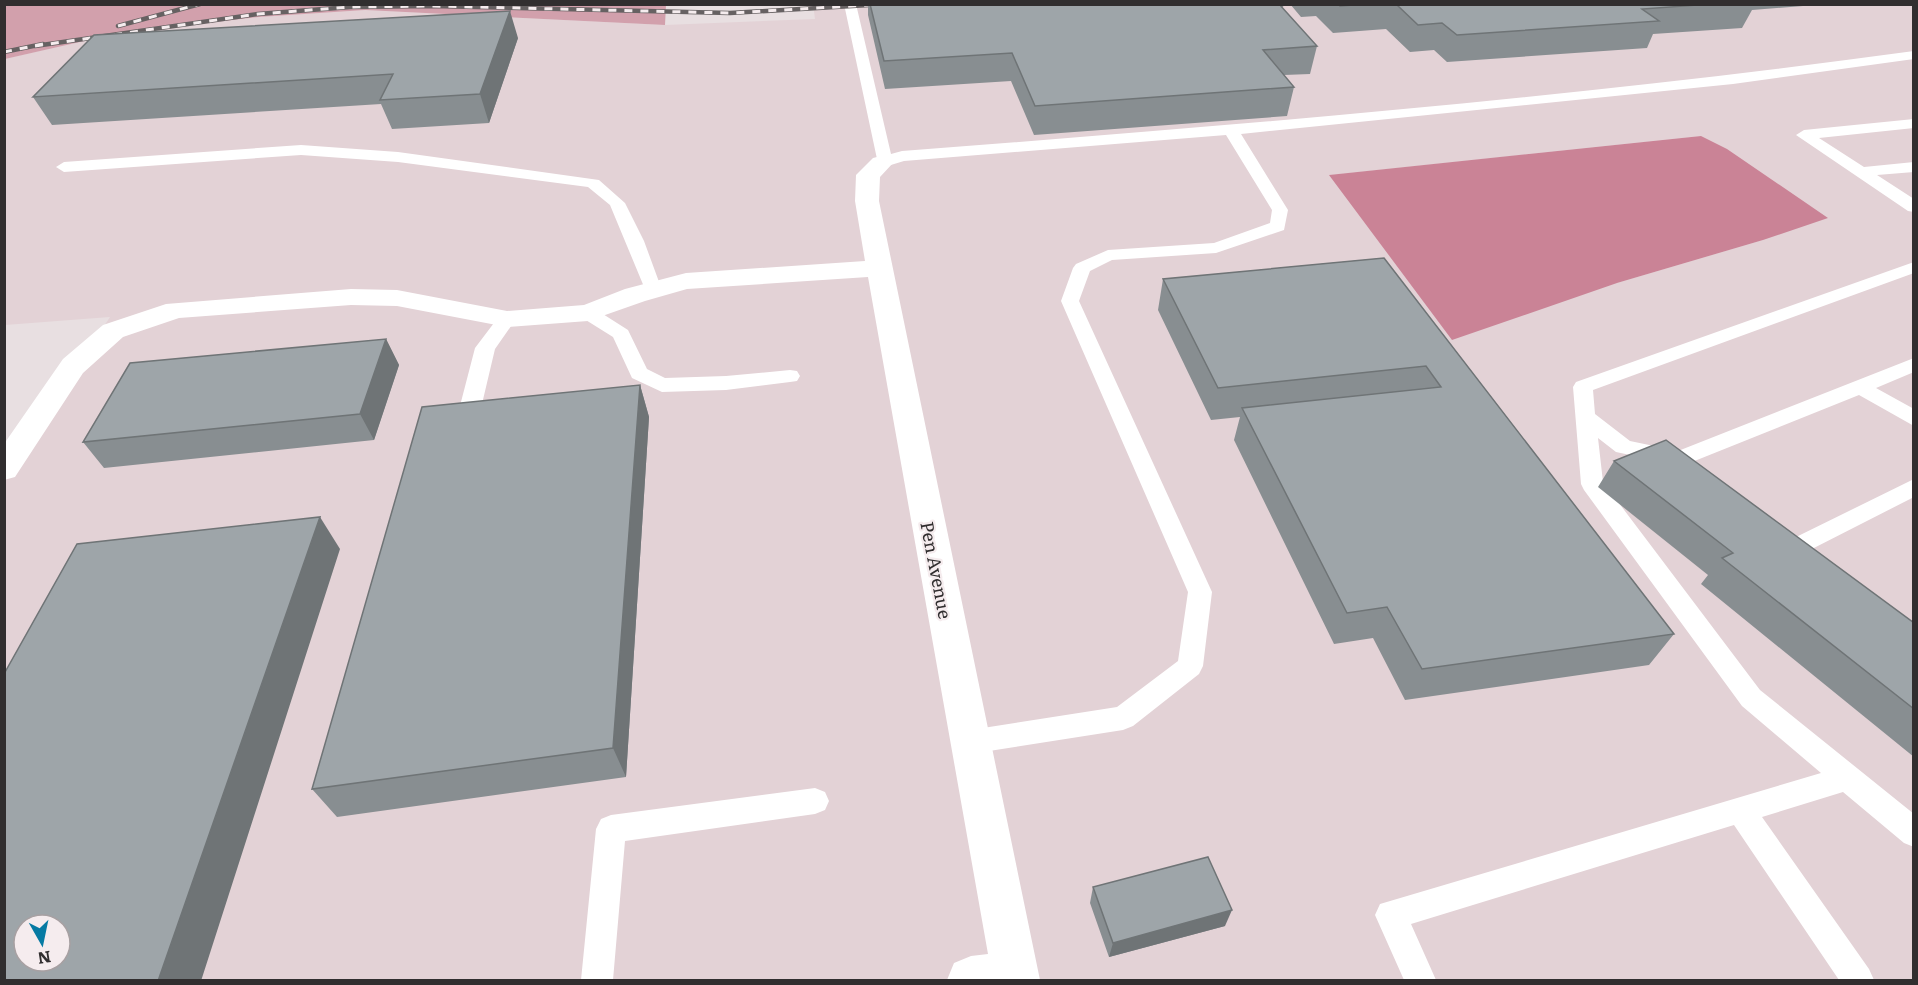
<svg xmlns="http://www.w3.org/2000/svg" width="1918" height="985" viewBox="0 0 1918 985" font-family="Literata,serif">
<rect width="100%" height="100%" fill="#e8dfe1"/>
<path fill="#e3d2d6" fill-rule="evenodd" d="M813,4L1913,5V980H5V478L110,317L5,325L4,59L115,34L259,17L365,10L665,25L815,19ZM1701,136L1763,240L1617,283L1330,175ZM24,925H60V961H24Z"/>
<path fill="#d2a0ac" d="M4,5H666L665,25L365,10L259,17L115,34L5,59Z"/>
<path fill="#ca8396" d="M1701,136L1727,149L1828,218L1763,240L1617,283L1452,340L1329,175Z"/>
<g fill="none" stroke-linecap="round" stroke-linejoin="round">
<path fill="#fff" fill-rule="evenodd" d="M844,4H856L891,154L902,151C1240,125 1578,97 1914,51V59L1733,84L1241,134L1288,210L1284,230L1216,253L1112,260L1090,271L1079,301L1212,592L1203,666L1199,674L1133,726L1123,730L970,754L960,751L956,742L960,733L970,730L1117,707L1178,661L1188,592L1061,301L1073,268L1076,264L1108,250L1214,243L1270,223L1272,210L1226,135L904,161L881,168L875,166L873,163L877,159Z
M1914,119V128L1819,138L1864,167L1914,162V172L1877,175L1914,199V212L1908,211L1796,135L1804,130Z
M301,145L398,152L599,180L625,203L644,241L662,290L659,294H647L610,205L588,187L398,162L301,155L64,172L56,167L64,162Z
M1914,262V273L1593,390L1595,414L1630,441L1678,451L1914,358V372L1876,388L1914,409V426L1859,395L1682,466L1616,452L1598,438L1603,482L1760,690L1914,814V847L1904,843L1843,792L1762,817L1869,969L1874,980H1839L1734,825L1411,924L1436,980H1404L1375,915L1380,904L1821,773L1742,706L1584,490L1581,484L1573,387L1576,382Z
M588,307L595,309L628,330L647,369L665,378L726,376L790,370L797,371L800,376L797,381L790,382L726,390L662,392L632,378L613,337L581,317L579,313L581,309Z
M507,313L514,315L516,319L495,349L477,425L473,430L466,432L459,430L455,425L475,348L500,315Z
M1914,479V497L1808,551L1800,554L1792,551L1788,545L1792,539Z
M815,788L825,792L829,801L825,810L815,814L625,841L613,980H581L596,829L601,819L611,815Z"/>
<path fill="#fff" fill-rule="evenodd" d="M881,156L889,158L893,163L880,177L879,201L1040,980H947L954,963L971,956L988,954L868,277L687,289L645,301L588,321L507,327L397,306L351,305L179,318L123,337L83,373L15,477L4,480V444L63,359L103,325L166,304L351,289L397,290L507,311L584,305L625,289L686,273L865,261L855,201L856,175L873,158Z"/>
<defs>
<path id="rail" d="M118,26L200,4
M35,46L258,14L350,7L433,6L730,13L887,4
M4,52L43,44"/>
</defs>
<use href="#rail" stroke="#666162" stroke-width="4.5"/>
<use href="#rail" stroke="#f5ecee" stroke-width="3" stroke-dasharray="8" stroke-linecap="butt"/>
</g>
<path fill="#888e91" d="M868,4H1284L1283,7L1282,8L1317,46L1310,74L1284,75L1294,87L1287,116L1034,135L1011,81L885,89L868,15Z
M1290,4H1828L1752,10L1742,28L1653,34L1647,48L1447,62L1434,50L1410,52L1386,29L1333,33L1316,16L1301,17Z
M518,38L489,123L392,129L381,104L52,125L33,97Z
M1384,258L1674,634L1649,665L1405,700L1373,638L1334,644L1234,440L1240,417L1211,420L1158,310L1163,279Z
M386,339L399,365L374,440L104,468L83,442Z
M640,385L649,417L626,777L337,817L312,789Z
M1614,461L1914,623V757L1701,584L1708,575L1598,487Z
M1093,887L1225,926L1109,957L1090,903Z"/>
<path fill="#6f7476" d="M510,11L518,38L489,123L480,94Z
M386,339L399,365L374,440L360,414Z
M640,385L649,417L626,777L613,748Z
M320,517L340,549L201,981H158Z
M1232,910L1225,926L1109,957L1113,943Z"/>
<path fill="#9ea5a9" stroke="#6f7476" stroke-width="1.5" fill-rule="evenodd" d="M870,4H1279L1317,46L1263,50L1294,87L1035,106L1012,53L884,61Z
M1338,4H1368L1340,6Z
M1396,4H1711L1642,9L1659,21L1457,35L1442,23L1418,25Z
M510,11L480,94L380,100L393,74L33,97L94,35Z
M1384,258L1674,634L1422,669L1387,607L1347,613L1242,408L1441,387L1426,366L1218,388L1163,279Z
M386,339L360,414L83,442L130,363Z
M640,385L613,748L312,789L422,407Z
M1666,440L1914,623V709L1722,558L1733,553L1614,461Z
M320,517L158,981H4V674L77,544ZM24,925H60V961H24Z
M1208,857L1232,910L1113,943L1093,887Z"/>
<g text-anchor="middle" dominant-baseline="central" stroke-width="4.5" stroke-linejoin="round" paint-order="stroke">
<g font-size="18" fill="#312e2f" stroke="#f5ecee">
<text transform="translate(937 570) rotate(79)">Pen Avenue</text>
</g>
</g>
<rect width="1918" height="985" fill="none" stroke="#312e2f" stroke-width="12"/>
<g transform="translate(42 943) rotate(171)"><circle r="28" fill="#f5ecee" stroke="#a7a0a2" stroke-width="1.5"/>
<path d="M0-4.5L10 22L0 15L-10 22Z" fill="#067aa3"/>
<text y="-9" font-size="16" font-weight="bold" text-anchor="middle" fill="#312e2f">N</text>
</g>
</svg>
